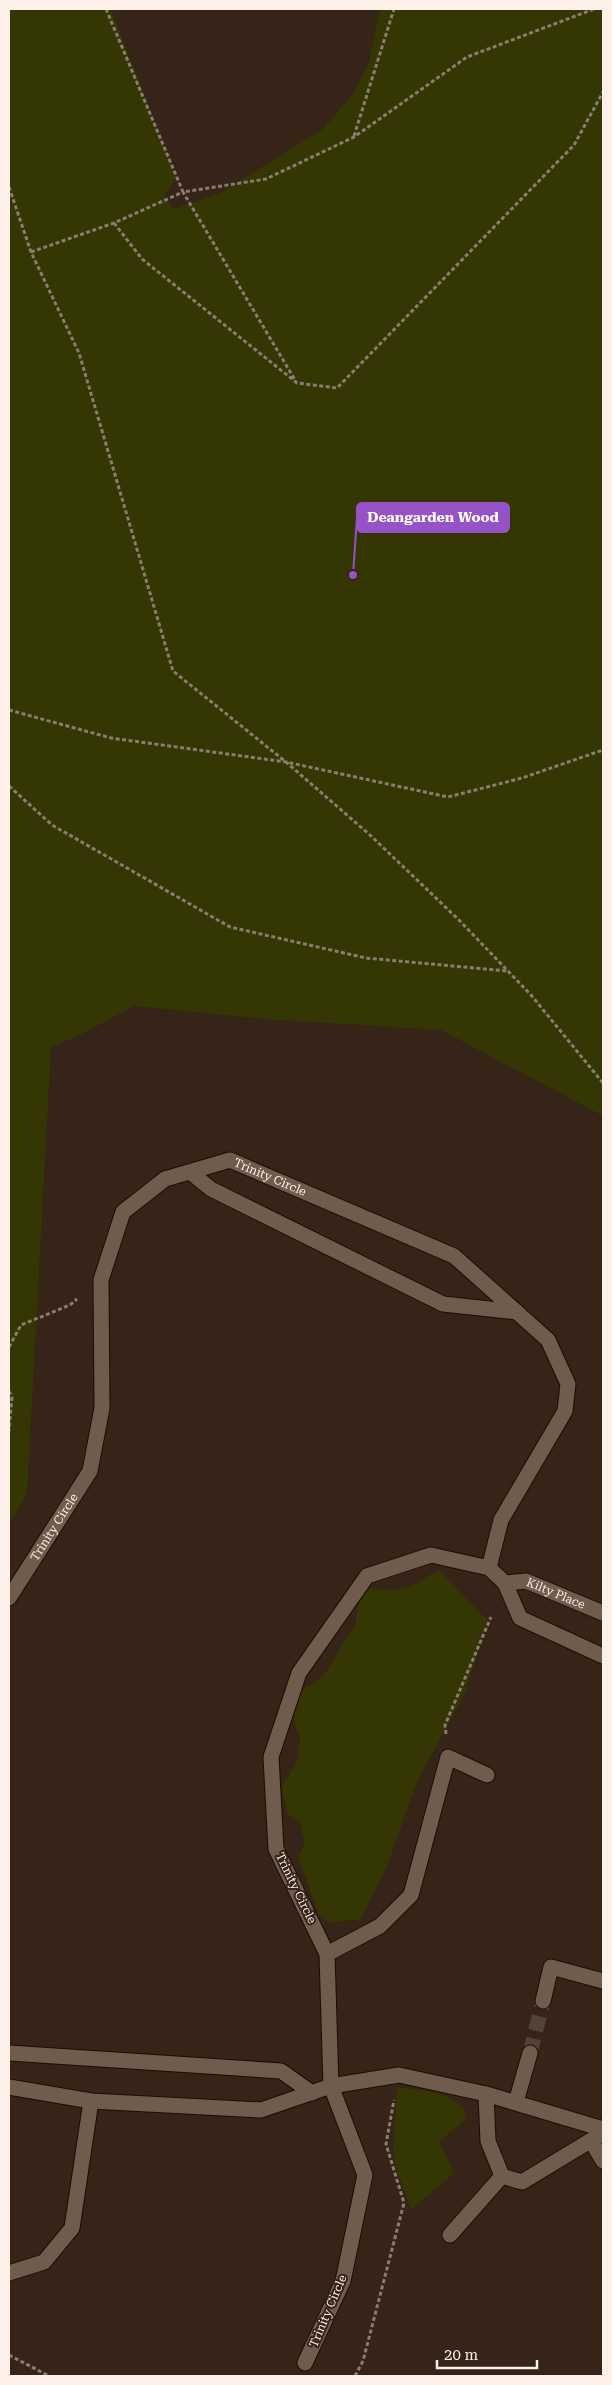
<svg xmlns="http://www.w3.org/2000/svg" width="612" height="2385" viewBox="0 0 612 2385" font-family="'Roboto Serif',serif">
<rect width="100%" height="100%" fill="#352417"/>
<path fill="#343603" d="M9,9H111L176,177L164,197L174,209L220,193L324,128L355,91L369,62L380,9H603V1116L441,1030L265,1019L134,1006L76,1037L51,1047L27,1495L9,1523Z
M440,1571L487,1620L465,1693L417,1782L386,1869L361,1919L331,1923L319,1915L298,1857L305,1844L299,1821L287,1814L282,1786L297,1762L300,1739L292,1715L301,1691L324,1675L356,1623L357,1607L368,1588C384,1590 399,1591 415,1584C425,1579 429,1573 440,1571Z
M397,2088C423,2089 445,2091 465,2109L466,2118L440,2142L454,2173L411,2210L396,2168L393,2149Z"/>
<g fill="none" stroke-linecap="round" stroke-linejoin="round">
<path stroke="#534336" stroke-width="15" stroke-dasharray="15 8" stroke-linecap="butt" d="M530,2053L543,2001"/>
<defs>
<path id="lane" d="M591,2141L603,2161
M450,2235L502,2176"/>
<g id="street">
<path d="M190,1172L211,1189L443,1304L517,1312"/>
<path d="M505,1583L520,1618L603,1656"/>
<path id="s1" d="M9,1598L90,1471L102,1408L101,1280L123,1212L165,1179L230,1160L454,1256L548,1340L568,1384L565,1411L501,1520L489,1568"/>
<path d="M487,1775L448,1757L411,1895L380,1926L327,1954L331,2086L399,2075L486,2094L603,2129"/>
<path id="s2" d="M327,1954L276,1849L271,1757L299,1673L367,1576L431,1555L489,1568L505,1583L526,1581L603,1613"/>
<path d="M543,2001L551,1967L603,1981"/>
<path d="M9,2053L281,2071L312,2093"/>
<path d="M9,2087L91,2101L261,2110L331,2086L365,2175L343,2281L305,2363"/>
<path d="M486,2094L488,2141L502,2176L522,2182L603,2133"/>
<path d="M516,2102L530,2053"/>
<path d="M9,2273L44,2262L72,2228L91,2101"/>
</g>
</defs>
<use href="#lane" stroke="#1c0d03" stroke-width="17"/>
<use href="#street" stroke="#1c0d03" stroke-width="17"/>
<path stroke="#8b7c71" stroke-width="3" stroke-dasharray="4 2.5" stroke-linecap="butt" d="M106,9L183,192L266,179L354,137L467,57L594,9
M354,136L394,9
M9,187L31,252L79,353L173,671L286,762L370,835L459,920L531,995L603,1083
M114,223L142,259L297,383L337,388L574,145L603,92
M31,252L114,223L183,192L295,380
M9,710L111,738L286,762L448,797L522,778L603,750
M9,786L52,825L230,927L366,958L507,971
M9,1347L21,1325L70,1305L77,1299
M9,1391L12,1397L9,1431
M446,1734L445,1725L491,1617
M9,2355L49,2376
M355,2376L363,2361L404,2203L386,2144L394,2100"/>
<use href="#lane" stroke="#705c4d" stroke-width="15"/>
<use href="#street" stroke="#705c4d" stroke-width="15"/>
</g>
<g text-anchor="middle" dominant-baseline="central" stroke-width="4" stroke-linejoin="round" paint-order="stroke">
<g font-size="12" fill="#fcf0e8" stroke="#352417">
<text stroke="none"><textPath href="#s1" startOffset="579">Trinity Circle</textPath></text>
<text stroke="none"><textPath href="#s1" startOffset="84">Trinity Circle</textPath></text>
<text stroke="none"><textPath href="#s2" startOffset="618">Kilty Place</textPath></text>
<text transform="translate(296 1888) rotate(64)">Trinity Circle</text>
<text transform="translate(328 2311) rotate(-67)">Trinity Circle</text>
</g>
</g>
<path fill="none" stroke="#9553c7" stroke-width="2" d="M353 575L357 517"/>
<circle fill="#9553c7" stroke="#352417" stroke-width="2" cx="353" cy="575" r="5"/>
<rect fill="#9553c7" stroke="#9553c7" stroke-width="2" x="357" y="503" width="152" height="29" rx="5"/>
<g font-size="14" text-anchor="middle" font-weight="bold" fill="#fff">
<text x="433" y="522">Deangarden Wood</text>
</g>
<rect width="612" height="2385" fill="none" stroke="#fcf0e8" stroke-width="20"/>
<path d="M437 2360v8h100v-8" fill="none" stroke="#fcf0e8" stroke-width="2.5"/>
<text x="444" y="2360" font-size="15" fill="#fcf0e8" stroke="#352417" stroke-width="4" paint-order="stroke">20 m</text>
</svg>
